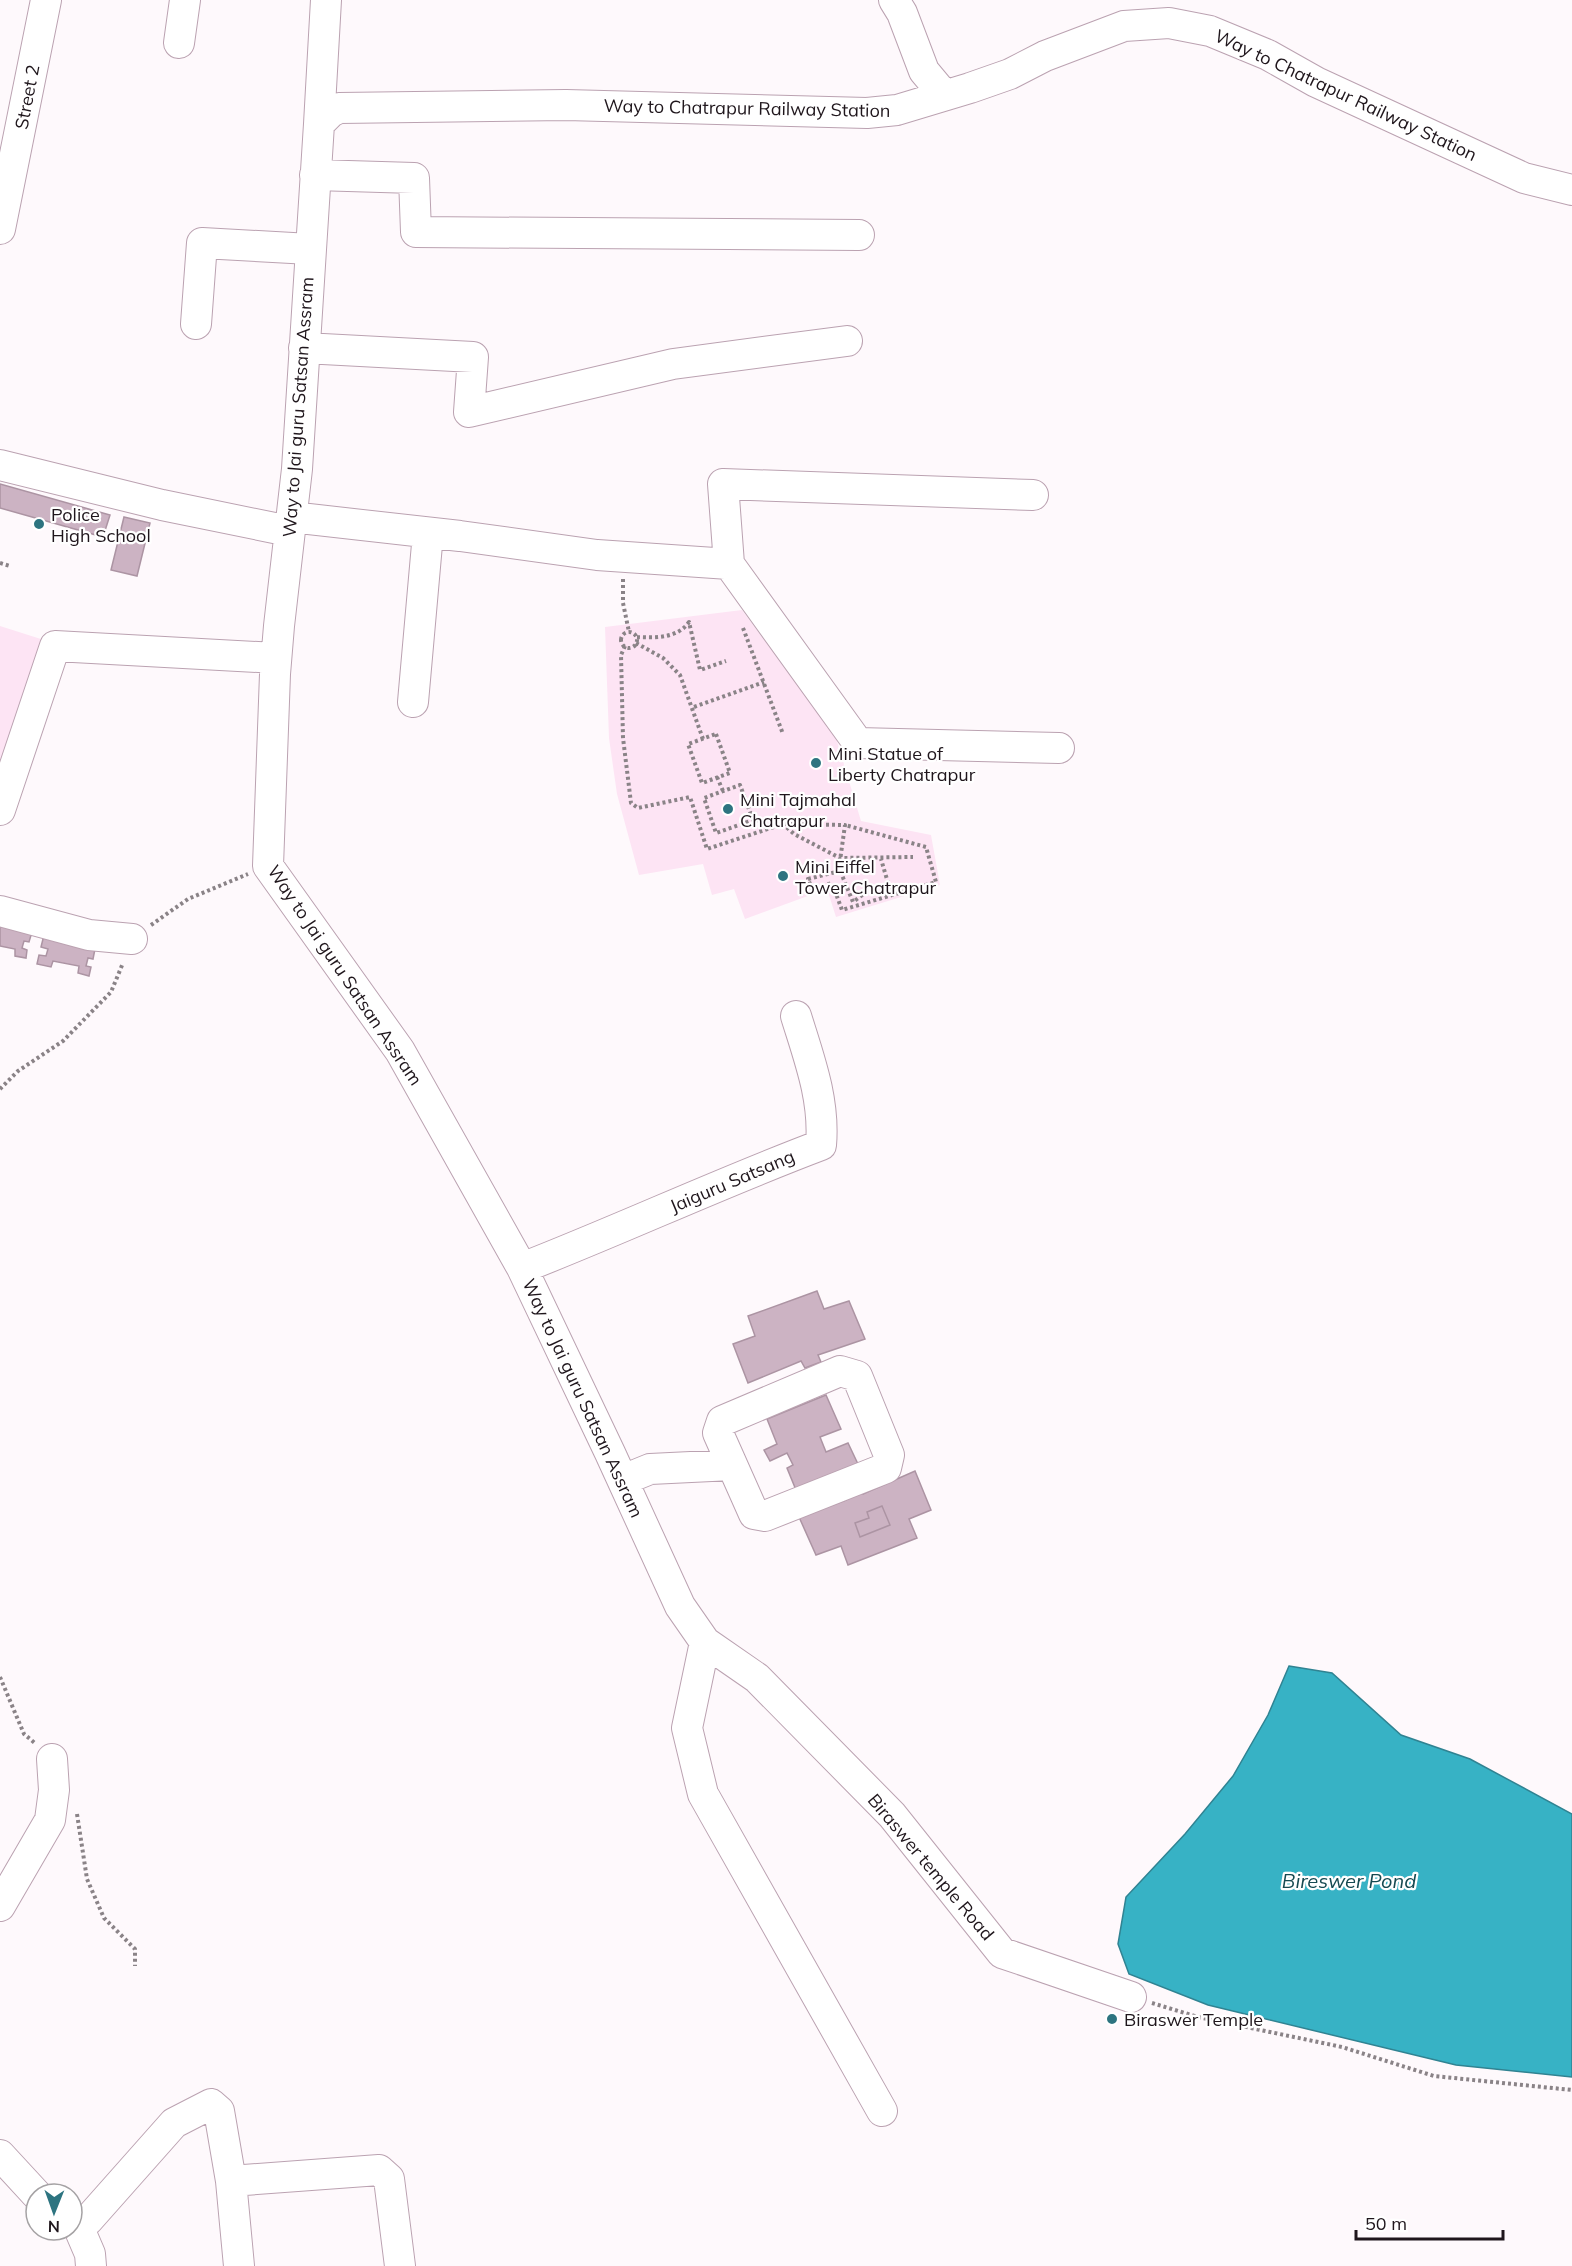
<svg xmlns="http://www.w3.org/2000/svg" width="1572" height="2266" viewBox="0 0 1572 2266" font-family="Mulish,sans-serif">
<rect width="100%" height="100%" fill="#fef9fc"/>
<path fill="#fde4f4" d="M742,610L836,738L861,821L931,835L940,885L836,917L827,889L745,919L734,889L712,895L703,864L639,875L617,794L609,738L605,627Z
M0,626L44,640L0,771Z"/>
<path fill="#37b2c5" stroke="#308392" stroke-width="1.5" d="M1289,1666L1332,1673L1401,1735L1470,1759L1572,1814V2077L1456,2065L1208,2005L1129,1974L1118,1944L1126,1897L1185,1834L1233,1776L1268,1715Z"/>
<path fill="#ccb3c3" stroke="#ac94a3" stroke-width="1.5" d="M0,484L110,515L103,537L0,508Z
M124,517L150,523L137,576L111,570Z
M0,923L32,932L29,942L24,941L22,948L27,950L26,958L15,956V949L0,946Z
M44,935L95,949L93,959L88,958L86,966L91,967L89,976L78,973L79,966L53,961L51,967L37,964L39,955L46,956L48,949L41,947Z
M817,1291L824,1309L849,1301L865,1339L818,1355L821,1362L805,1368L801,1361L748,1383L733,1344L755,1336L748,1316Z
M826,1395L841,1429L820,1437L826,1452L848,1443L858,1464L796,1490L787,1468L793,1465L787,1453L770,1461L764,1450L777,1444L767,1419Z
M915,1471L931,1510L909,1519L917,1538L848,1565L841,1546L816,1555L799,1517L846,1500L843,1493L859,1487L863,1494Z
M882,1506L890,1525L860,1537L855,1523L869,1518L867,1512Z"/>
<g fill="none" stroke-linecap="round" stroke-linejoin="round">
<defs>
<path id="minor" d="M894,0L902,13L924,71L944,95
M179,43L185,0
M319,124L326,0
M315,175L414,178L416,232L859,235
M0,229L46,0
M196,324L202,243L310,249
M304,348L473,357L469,412L673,364L847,341
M0,465L162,505L289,531
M291,517L460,536L597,555L729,564L858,743L1059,748
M729,564L723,484L1033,495
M413,702L428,533
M0,810L55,646L276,658
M0,911L89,935L132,939
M522,1268C622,1229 720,1183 821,1145C825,1100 809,1058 796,1016
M840,1371L857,1376L889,1455L886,1468L765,1516L754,1514L718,1433L722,1421Z
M623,1480L650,1469L732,1465
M705,1642L687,1728L703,1794L882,2111
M0,1906L50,1820L54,1790L52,1759
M1131,1997L1002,1953L892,1815L757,1678L705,1642L680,1606L610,1453L522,1268L400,1051L268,866L275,674L279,626L297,469L319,124L331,112L339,108L566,105L867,113L897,110L970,88L1010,74L1045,56L1124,26L1169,23L1210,31L1268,55L1316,82L1524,178L1572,190
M0,2155L36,2194
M72,2223L78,2226L88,2220L174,2123L211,2104L219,2111L231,2181
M78,2226L90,2254L91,2266
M239,2266L231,2181L379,2170L389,2179L400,2266"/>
</defs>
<use href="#minor" stroke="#bba2b1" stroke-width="32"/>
<path stroke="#8a8387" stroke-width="4" stroke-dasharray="3 3" stroke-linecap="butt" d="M0,563L10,566
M623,579V603L629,632
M743,628L783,734
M621 640a8 8 0 1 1 16 0a8 8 0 1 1-16 0Z
M637,637C656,638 678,638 689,622L700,670L726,661
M636,643L663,658L680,675L703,739
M625,646L621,655L623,738L631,803L638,808L690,797L707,849L783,824L794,834L840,858L913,857
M694,707L764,682
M716,734L730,773L702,783L688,744Z
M717,777L723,791
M753,820L740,785L704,798L716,833L753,820L765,821L770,829
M784,824L845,825L839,868L853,902L865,893H891L881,859
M840,871L808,879L812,889L832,883L842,910L936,882L926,847L845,825
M151,925L188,899L248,874
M0,1089L18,1071L63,1041L111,992L123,963
M0,1677L24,1734L36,1744
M77,1814L87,1879L104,1918L135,1949V1966
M1152,2003L1198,2017L1342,2047L1434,2076L1572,2090"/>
<use href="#minor" stroke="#fff" stroke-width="30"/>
</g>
<g fill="#2d7480" stroke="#fff" stroke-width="2">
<circle cx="39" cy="524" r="6"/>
<circle cx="816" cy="763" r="6"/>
<circle cx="728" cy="809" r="6"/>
<circle cx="783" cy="876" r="6"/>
<circle cx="1112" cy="2019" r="6"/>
</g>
<g text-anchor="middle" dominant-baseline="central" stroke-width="4.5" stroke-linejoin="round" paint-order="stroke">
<g font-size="18" fill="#1f161c" stroke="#fff">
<text transform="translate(1346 95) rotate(25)">Way to Chatrapur Railway Station</text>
<text transform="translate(27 97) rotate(-79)">Street 2</text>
<text transform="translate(747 108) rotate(1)">Way to Chatrapur Railway Station</text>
<text transform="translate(298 407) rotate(-86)">Way to Jai guru Satsan Assram</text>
<text transform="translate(345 975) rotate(56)">Way to Jai guru Satsan Assram</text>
<text transform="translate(732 1181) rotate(-23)">Jaiguru Satsang</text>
<text transform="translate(583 1398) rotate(65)">Way to Jai guru Satsan Assram</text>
<text transform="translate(931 1867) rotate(50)">Biraswer temple Road</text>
</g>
<g font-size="18" fill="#1f161c" stroke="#fff" text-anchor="start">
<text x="51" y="514">Police<tspan x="51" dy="21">High School</tspan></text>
<text x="828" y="753">Mini Statue of<tspan x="828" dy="21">Liberty Chatrapur</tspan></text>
<text x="740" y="799">Mini Tajmahal<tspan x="740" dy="21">Chatrapur</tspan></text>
<text x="795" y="866">Mini Eiffel<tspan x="795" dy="21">Tower Chatrapur</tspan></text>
<text x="1124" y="2019">Biraswer Temple</text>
</g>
<g font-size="20" font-style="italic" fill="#164a52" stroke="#fff">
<text x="1349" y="1880">Bireswer Pond</text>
</g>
</g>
<g transform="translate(54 2212) rotate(181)"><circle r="28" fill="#ffffff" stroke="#a5a2a4" stroke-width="1.5"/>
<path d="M0-4.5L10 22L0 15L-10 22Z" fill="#2d7480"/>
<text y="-9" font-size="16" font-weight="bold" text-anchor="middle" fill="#1f161c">N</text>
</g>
<path d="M1356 2230v9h147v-9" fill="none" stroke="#1f161c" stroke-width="3"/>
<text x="1365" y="2230" font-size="18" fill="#1f161c" stroke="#ffffff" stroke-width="4.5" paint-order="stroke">50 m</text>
</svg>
